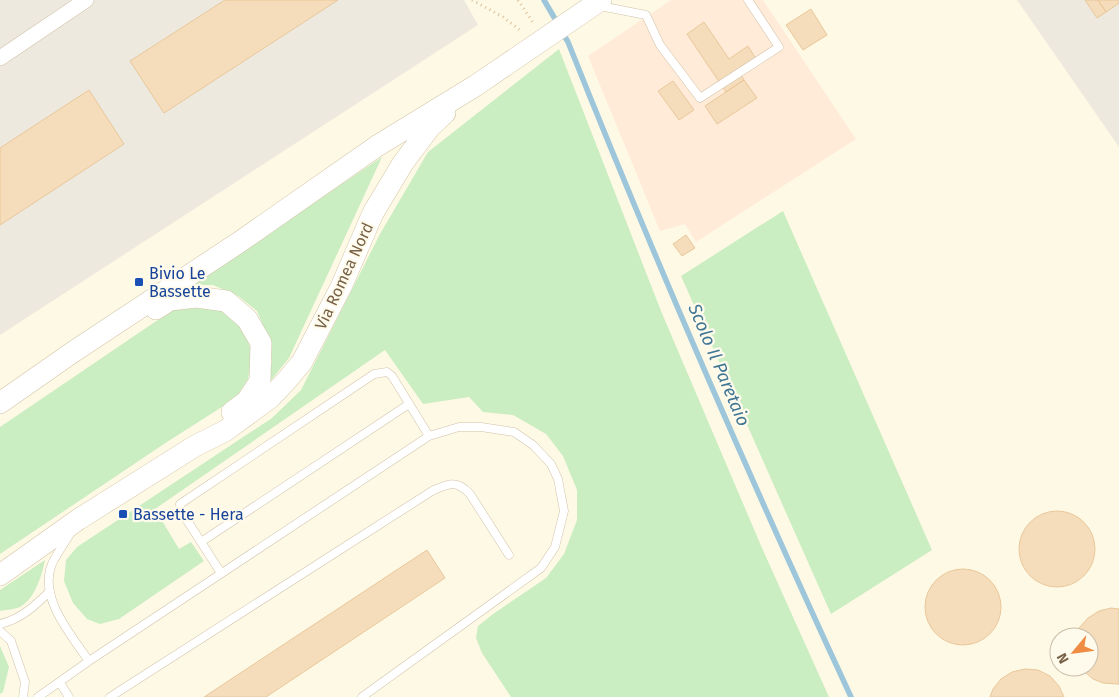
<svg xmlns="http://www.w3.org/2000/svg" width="1119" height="697" viewBox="0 0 1119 697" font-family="'Fira Sans',sans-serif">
<rect width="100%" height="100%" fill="#fef9e5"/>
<path fill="#ffebd8" d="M671,0H763L856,139L696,242L685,224L660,231L588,56Z"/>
<path fill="#ede9df" d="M0,0H464L478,25L0,335Z
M1017,0H1119V147Z"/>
<path fill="#cbedc2" d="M559,49L661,311L762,548L829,697H511L482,653L476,638L478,626L493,614L546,578L564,554L577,520V490L563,456L546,434L513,415L483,412L469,397L423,404L385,350L155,509L179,549L191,542L204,561L119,619L100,624L87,619L73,603L64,581L66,560L77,547L272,418L301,390L380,234L428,152Z
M382,157L289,358L264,389L272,362L268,338L257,311L238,296L213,285H192Z
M783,211L932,550L831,614L681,276Z
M194,303L218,307L243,326L252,353L248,379L236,398L167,442L0,554V427L174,309Z
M45,560C42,575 35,599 20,607C15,609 6,610 0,611V590Z
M0,646L9,667L3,692L0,694Z"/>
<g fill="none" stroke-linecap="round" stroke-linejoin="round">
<path stroke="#9dc6db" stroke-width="5.5" d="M544,0L558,24
M562,32L568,42C656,263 751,481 851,697"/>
</g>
<path fill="#f5ddbb" stroke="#e9c79a" d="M225,0H338L164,113L130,61Z
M1085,0H1098L1106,12L1097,18Z
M1098,0H1119V3L1106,12Z
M811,9L827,35L803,50L786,25Z
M704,22L729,59L748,46L758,62L740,73L744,80L726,92L687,34Z
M744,80L757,98L717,124L705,106Z
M673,81L694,110L679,120L658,91Z
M89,90L124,144L0,225V148Z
M686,235L695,248L682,256L673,244Z
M1019 549a38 38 0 1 1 76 0a38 38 0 1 1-76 0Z
M427,550L445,578L266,697H204Z
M925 607a38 38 0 1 1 76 0a38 38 0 1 1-76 0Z
M1111,608L1119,609V684H1117L1103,683L1093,679L1084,671L1082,667H1089V637H1076L1079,628L1088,618L1099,611Z
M1025,669L1038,670L1050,676L1059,686L1064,697H990L993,689L1001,679L1012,672Z"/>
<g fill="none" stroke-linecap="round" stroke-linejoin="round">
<defs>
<path id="lane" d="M600,6L646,15L660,45L700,98L779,47L748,0
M70,534C64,544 57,553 52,564C38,597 71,635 89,661
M201,542L409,404
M221,573L181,511L180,504L374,374L387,372L392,376L429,436
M0,624C21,619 35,606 50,591
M0,631L11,641L25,682L23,697
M60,683L69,697
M38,697L89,661L429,436L459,427H481L514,432L533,445L551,464L558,479L564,511L555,547L541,568L362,697
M110,697L432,491C448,484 456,479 470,494L509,555"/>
<path id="street" d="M0,58L86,0"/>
<path id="secondary" d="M156,309L170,300L196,297L226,301L247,319L261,343L260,381L247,401L232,412
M0,403L73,352L238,243L377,146L475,86L601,0
M0,575L79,519L195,446L225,431L270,398L287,380L302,362L341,287L373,213L403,163L430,127L445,113"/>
</defs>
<use href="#lane" stroke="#d0c2aa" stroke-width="9"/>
<use href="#street" stroke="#d0c2aa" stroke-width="16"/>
<use href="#secondary" stroke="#d3c4a7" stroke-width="22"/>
<path stroke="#dac19d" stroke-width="3" stroke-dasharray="1 4" stroke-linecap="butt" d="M472,0L503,17L521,31
M518,0L534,24"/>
<use href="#lane" stroke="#fff" stroke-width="8"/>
<use href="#street" stroke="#fff" stroke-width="15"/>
<use href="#secondary" stroke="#fff" stroke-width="21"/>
</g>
<g fill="#1a4fb4" stroke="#fffbec" stroke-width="2">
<rect x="134" y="277" width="10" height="10" rx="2.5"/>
<rect x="118" y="509" width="10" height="10" rx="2.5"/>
</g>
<g text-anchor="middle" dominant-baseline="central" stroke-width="4.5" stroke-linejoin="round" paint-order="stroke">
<g font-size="16" fill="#164399" stroke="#fffbec" text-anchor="start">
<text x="149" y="273">Bivio Le<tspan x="149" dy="18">Bassette</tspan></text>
<text x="133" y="514">Bassette - Hera</text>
</g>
<g font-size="16" fill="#796348" stroke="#fffbec">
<text transform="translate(344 276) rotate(-65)">Via Romea Nord</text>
</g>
<g font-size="18" font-style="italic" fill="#427794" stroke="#fffbec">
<text transform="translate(719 365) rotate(67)">Scolo Il Paretaio</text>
</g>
</g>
<g transform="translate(1074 652) rotate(241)"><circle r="24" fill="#fffbec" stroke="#c9beaa"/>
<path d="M0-4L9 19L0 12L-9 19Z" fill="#ef8b42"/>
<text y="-8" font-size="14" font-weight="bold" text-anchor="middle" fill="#796348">N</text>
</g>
</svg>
